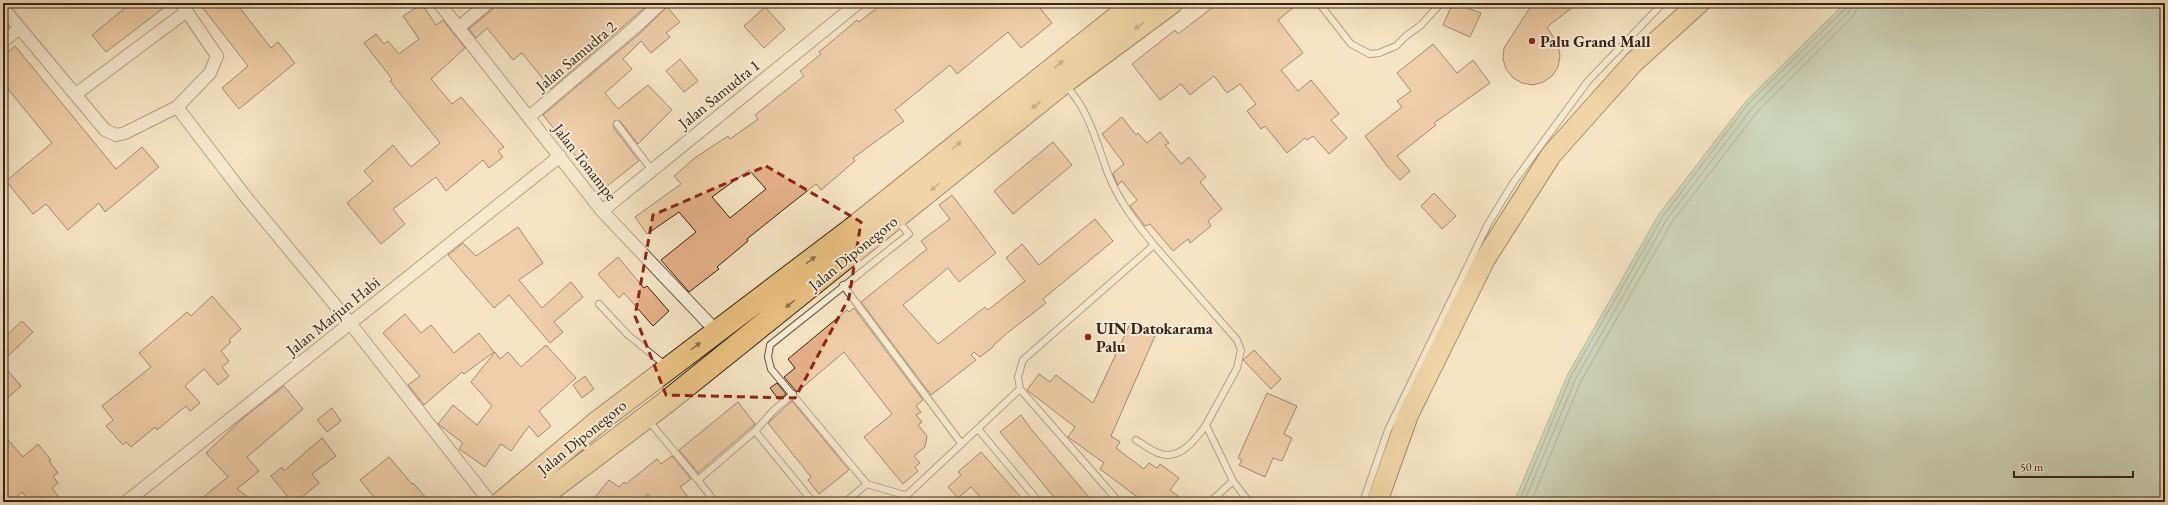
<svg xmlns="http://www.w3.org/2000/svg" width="2168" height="505" viewBox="0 0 2168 505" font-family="'EB Garamond',serif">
<rect width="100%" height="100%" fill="#f6e5c4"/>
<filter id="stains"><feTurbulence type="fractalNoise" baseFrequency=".005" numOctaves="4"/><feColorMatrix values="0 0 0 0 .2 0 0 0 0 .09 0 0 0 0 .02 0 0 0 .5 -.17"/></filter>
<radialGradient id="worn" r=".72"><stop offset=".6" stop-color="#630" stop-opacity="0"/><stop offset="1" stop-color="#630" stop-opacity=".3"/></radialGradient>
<path fill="#9ec0ad" stroke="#758170" d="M1845,3H2165V502H1514L1568,374L1659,214L1745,102Z"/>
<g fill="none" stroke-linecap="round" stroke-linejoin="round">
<path stroke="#6a7161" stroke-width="1" d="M1519,502L1571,376L1663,216L1748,104L1846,8L1847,3
M1524,502L1576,378L1667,219L1752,108L1850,11L1853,3
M1531,502L1581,381L1672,222L1757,112L1854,15L1859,3"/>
</g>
<path fill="#e6b188" stroke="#372215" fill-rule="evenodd" d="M131,3H170L106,52L92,35Z
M199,3H236L271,48L278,42L295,63L239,109L222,88L248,66Z
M496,3H650L551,89L522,53L513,60L487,28L476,38L469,29L493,9Z
M883,3H1036L1052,23L1021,48L1008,32L957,74L950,65L895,110L904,121L853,158L855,161L821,190L816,184L778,214L747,239L748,241L717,267L719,269L689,292L661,260L696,232L679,212L647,234L635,217L681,184L674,176L696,157L728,136L730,139L758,119L755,115L804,76L800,71L821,54L819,52L857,20L859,22ZM749,170L766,189L730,218L712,197Z
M1218,3H1299L1278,20L1303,53L1281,70L1298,91L1311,80L1339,114L1331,120L1347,138L1329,154L1313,136L1307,140L1305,138L1287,153L1265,126L1261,129L1247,111L1256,104L1240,84L1227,93L1214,76L1190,95L1181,84L1160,100L1132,64L1175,30L1178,34Z
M1453,3L1481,13L1470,37L1443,25Z
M1533,3H1578L1547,27L1558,45L1560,56L1558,67L1552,76L1543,82L1533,85L1522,83L1513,78L1506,69L1503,59L1504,48Z
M422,4L436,25L443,20L465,48L431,79L452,104L461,97L504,147L498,151L503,157L489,168L483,160L446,191L436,177L393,209L405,224L381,244L347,203L373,181L364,171L393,145L411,167L440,143L390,81L392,79L364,43L376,34L384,44L388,41L399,54L419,39L403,16Z
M667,7L680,22L666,33L670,37L651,53L641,41L623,59L632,69L605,93L618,109L648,85L672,110L638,144L620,121H614L613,127L639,161L602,190L543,115L639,34Z
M765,7L785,29L764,48L744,26Z
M1433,44L1457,73L1473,60L1490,83L1434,123L1436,125L1397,156L1410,171L1400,180L1388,167L1365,136L1402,107L1397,101L1411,91L1397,73Z
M15,46L116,169L142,147L159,167L105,212L99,203L68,230L46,204L33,214L6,181L52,143L3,83V56Z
M680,59L698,81L684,92L666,71Z
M1122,117L1136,135L1138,133L1147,143L1160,132L1169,143L1165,145L1181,164L1189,157L1206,177L1200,182L1222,209L1208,221L1211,226L1190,243L1188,239L1173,251L1150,224L1145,226L1130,206L1137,200L1122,181L1118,185L1113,174V173L1124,164L1102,134Z
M1053,142L1072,165L1013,214L994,191Z
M1434,193L1456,216L1442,229L1421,206Z
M952,195L996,253L959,282L948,268L903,305L938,344L985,307L988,310L1025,281L1006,258L1022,244L1039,265L1095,219L1113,241L1043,299L1046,303L1006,334L993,346V347L980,357L974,352L971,355L976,360L931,395L861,302L927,249L921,241L950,219L939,205Z
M518,227L543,263L519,280L542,308L571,282L583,297L554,322L563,332L550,343L509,295L494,308L448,255L463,243L476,256Z
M618,257L644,288L647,286L669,311L653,326L624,293L619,298L598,274Z
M212,296L241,329L229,340L231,342L221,351L229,361L222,367L229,376L218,385L204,369L185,386L200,403L190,411L186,406L157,430L155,427L131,447L126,442L123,445L106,426L113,420L102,406L151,367L139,353L187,312L191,316Z
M854,308L923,400L916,406L921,412L916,415L922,422L918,425L927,436L925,447L914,456L920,463L915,467L918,471L903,484L864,437L892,414L844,352L797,392L784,377L795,368L788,359L847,310L849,312Z
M405,314L421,333L431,325L454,353L479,333L494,352L464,374L462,372L424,405L408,385L420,376L383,333Z
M22,321L33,332L3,361V339Z
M1130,324L1155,336L1111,436L1120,442L1116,448L1144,469L1149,463L1157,468L1160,464L1179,478L1170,490L1186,502H1144L1100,469L1104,463L1068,437L1075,427L1027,390L1039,374L1050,382L1056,375L1093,403Z
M546,345L576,378L539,411L551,426L538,437L529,426L511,451L501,444L485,467L459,449L463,443L438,424L453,405L477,425L492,406L471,382L495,352L500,359L508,352L521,367Z
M1254,350L1281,379L1271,389L1243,360Z
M3,365L21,386L3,402Z
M585,376L594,389L582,398L573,385Z
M777,383L786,394L779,400L770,388Z
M284,386L303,409L247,457L259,471L237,489L255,502H197L228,477L206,453L242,419Z
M1267,393L1297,406L1284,434L1292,438L1282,461L1273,458L1265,477L1239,465L1242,460L1238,458Z
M792,401L849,470L819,494L808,480L811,477L768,423Z
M738,402L755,424L698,473L679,450Z
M332,408L341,421L327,432L317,420Z
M1021,415L1031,429L1093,502H1058L1000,432Z
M3,434L23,457L38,444L51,460L49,461L58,473L53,476L58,483L52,488L59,497L52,502H30L22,492L11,502H3Z
M322,438L336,456L312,474L319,483L296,502H292L271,476L282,467L284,471Z
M981,452L1025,502H985L971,487L958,498L948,487L961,475L958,472Z
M672,456L691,479L680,487L692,502H655L648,494L642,502H591L609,480L619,487L624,482L626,484L657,459L661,464Z
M389,457L412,484L413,483L430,502H378L360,480Z"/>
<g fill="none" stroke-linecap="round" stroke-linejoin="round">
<defs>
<path id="lane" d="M1319,3L1351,44L1370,54L1379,53L1396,46L1406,36L1421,25L1441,3
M1066,86C1090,111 1097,145 1109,176C1120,203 1137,224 1154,245L1023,360L1018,377L1020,389L1119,502
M617,124L651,169
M897,220L909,234L770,345L768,357L771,369L867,484L904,495L908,494L1020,389
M1154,245L1237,340L1241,350L1237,368L1206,425L1233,481L1249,502
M843,285L961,443
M599,304L628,335L665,365
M648,420L698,480
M978,429L1039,502
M755,431L813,502
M1136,440C1143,444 1150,450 1158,453C1179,462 1196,439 1206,425
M715,502L698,480L755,431L774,410L793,394
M845,502L867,484
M1210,502L1233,481
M1363,502L1388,430L1488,224L1513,183L1588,81L1663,3"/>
<path id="street" d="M439,3L602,211L716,331
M3,8L105,130L116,135L125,133L177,107L245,196L350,323L490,502
M458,28L488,3
M3,41L19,29
M76,94L187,11
M177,107L210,73L217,56L181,3
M529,117L634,28L661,3
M602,211L858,3
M126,502L560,156"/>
<path id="primary" d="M1377,502L1408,415L1485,259L1551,155L1634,62L1699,3"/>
<path id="highway" d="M502,502L599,421L852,229L1135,3
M534,502L664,404L1063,83L1171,3"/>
</defs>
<use href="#lane" stroke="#675341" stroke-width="8"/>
<use href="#street" stroke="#675341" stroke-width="14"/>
<use href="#primary" stroke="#372215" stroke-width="22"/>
<use href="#highway" stroke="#372215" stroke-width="24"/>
<use href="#lane" stroke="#f9eed9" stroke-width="6"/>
<use href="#street" stroke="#f9eed9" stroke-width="12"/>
<use href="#primary" stroke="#ebc282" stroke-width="20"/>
<use href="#highway" stroke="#ebc282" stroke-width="22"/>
</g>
<defs><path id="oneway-solid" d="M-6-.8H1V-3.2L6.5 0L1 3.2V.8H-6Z"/></defs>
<g fill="#91724c">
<use href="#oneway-solid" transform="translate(1139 26) rotate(143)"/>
<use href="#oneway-solid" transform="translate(1059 64) rotate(-39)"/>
<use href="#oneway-solid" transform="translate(1036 105) rotate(141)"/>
<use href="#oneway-solid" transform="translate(957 145) rotate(-39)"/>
<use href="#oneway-solid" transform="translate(935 187) rotate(141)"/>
<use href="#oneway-solid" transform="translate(811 260) rotate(-37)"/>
<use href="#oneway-solid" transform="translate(790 304) rotate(141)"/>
<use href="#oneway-solid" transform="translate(696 346) rotate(-37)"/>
</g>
<path d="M0 0H2168V505H0ZM766,166L861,222L849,298L795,398L666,395L635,316L653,215Z" fill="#f6e5c4" fill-opacity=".55" fill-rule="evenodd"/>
<path fill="none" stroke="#8f2418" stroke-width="3" stroke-dasharray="8 5" stroke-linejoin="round" d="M766,166L861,222L849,298L795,398L666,395L635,316L653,215Z"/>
<g fill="#8f2418" stroke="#f9eed9" stroke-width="1.5">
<circle cx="1532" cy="41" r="4"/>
<circle cx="1088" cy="337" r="4"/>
</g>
<g text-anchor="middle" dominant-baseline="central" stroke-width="4" stroke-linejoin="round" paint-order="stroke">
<g font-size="16" font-weight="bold" fill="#372215" stroke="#f9eed9" text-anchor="start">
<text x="1540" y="41">Palu Grand Mall</text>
<text x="1096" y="328">UIN Datokarama<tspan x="1096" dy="18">Palu</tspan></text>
</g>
<g font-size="16" fill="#372215" stroke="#f9eed9">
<text transform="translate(576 56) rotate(-40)">Jalan Samudra 2</text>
<text transform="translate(719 94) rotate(-39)">Jalan Samudra 1</text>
<text transform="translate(585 162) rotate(52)">Jalan Tonampe</text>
<text transform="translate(853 253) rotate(-39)">Jalan Diponegoro</text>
<text transform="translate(333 316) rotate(-39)">Jalan Marjun Habi</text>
<text transform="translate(582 437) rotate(-39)">Jalan Diponegoro</text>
</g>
</g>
<rect width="2168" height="505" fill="none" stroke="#f6e5c4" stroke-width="16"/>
<rect x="4" y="4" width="2160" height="497" fill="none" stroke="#372215" stroke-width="2"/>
<rect x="8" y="8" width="2152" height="489" fill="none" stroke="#372215"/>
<path d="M2014 471v6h119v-6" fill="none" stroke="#372215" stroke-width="2"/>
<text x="2020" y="471" font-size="12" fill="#372215" stroke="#f9eed9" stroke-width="3" paint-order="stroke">50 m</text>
<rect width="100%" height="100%" filter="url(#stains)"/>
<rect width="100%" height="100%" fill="url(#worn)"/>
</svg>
